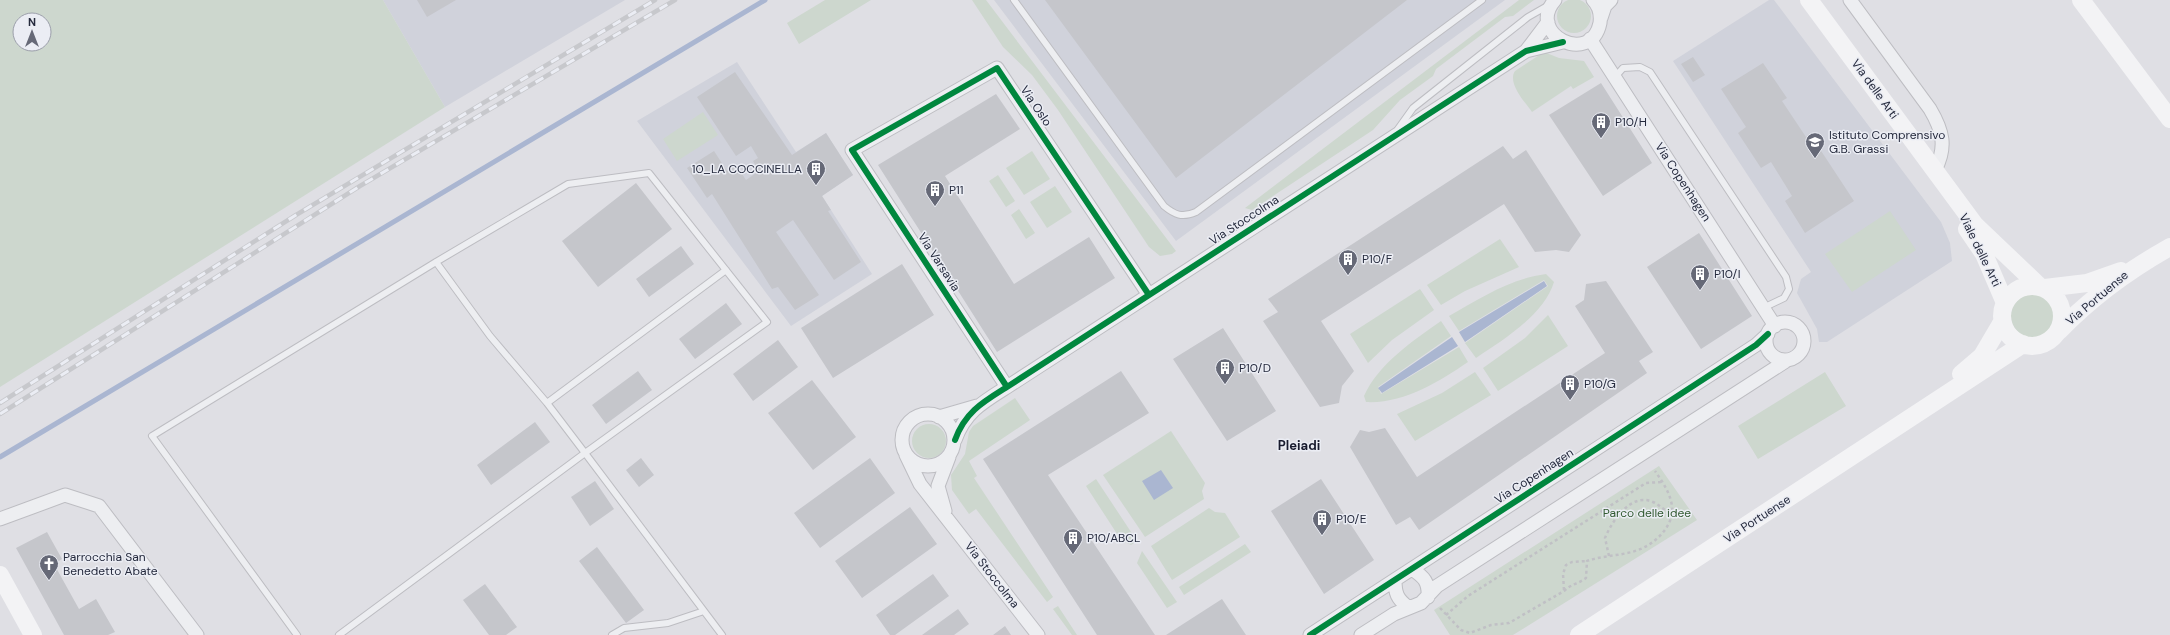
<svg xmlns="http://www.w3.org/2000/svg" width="2170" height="635" viewBox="0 0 2170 635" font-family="'DM Sans',sans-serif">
<rect width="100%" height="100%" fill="#dfdfe4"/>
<path fill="#d0d2db" d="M383,0H625L445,107Z
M994,0H1505L1176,241Z
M1769,0H1774L1941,222L1950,243L1952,261L1827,342H1819L1817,329L1797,293L1801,279L1811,272L1673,61Z
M737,62L796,152L826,133L853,175L822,196L872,274L791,326L637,121Z"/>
<path fill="#cdd7ce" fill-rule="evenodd" d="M1557 16a17 17 0 1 1 34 0a17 17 0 1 1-34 0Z
M0,0H383L445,107L0,387ZM20,20H44V44H20Z
M825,0H871L799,44L787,23Z
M972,0H986L1176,251L1172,254L1160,256L1149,247L1058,110L1032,75L1003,47Z
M1519,0H1534L1513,16L1505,17L1436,69L1433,76L1400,100L1373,130L1252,210L1245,208Z
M1544,52L1559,58L1584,61L1594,77L1573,89L1571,86L1532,112C1525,102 1507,83 1515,71Z
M703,112L718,135L677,161L663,139Z
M1032,151L1050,179L1024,195L1006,168Z
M998,175L1015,201L1006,207L989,181Z
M1055,186L1072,212L1047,228L1030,202Z
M1019,209L1035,233L1026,239L1011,215Z
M1890,211L1916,250L1852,292L1825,254Z
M1500,239L1519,267L1465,291L1441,305L1427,285Z
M1546,274L1554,282C1544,315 1503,340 1476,358L1465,343L1548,286L1544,280L1459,331L1449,316C1481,298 1509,279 1546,274Z
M1420,289L1434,310L1392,340L1368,363L1350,334Z
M2011 316a22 22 0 1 1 44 0a22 22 0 1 1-44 0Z
M1548,315L1568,346L1498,391L1483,368L1525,338Z
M1441,321L1451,336L1378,387L1381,394L1459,347L1468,362C1439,382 1403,404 1366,402L1364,396C1379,363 1413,341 1441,321Z
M1475,372L1491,395L1415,441L1397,414L1442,393Z
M1825,372L1846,406L1758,459L1738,426Z
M1015,398L1030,420L969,461L977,476L974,478L1053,597L1047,602L976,509L969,514L952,490L951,475L965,454L969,432L973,426Z
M912 441a17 17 0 1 1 34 0a17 17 0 1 1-34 0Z
M1171,431L1205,483L1202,491L1204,499L1145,537L1103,475Z
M1659,466L1697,520L1513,635H1450L1434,610Z
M1096,479L1137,541L1131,545L1121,540L1086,486Z
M1209,508L1215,512L1225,513L1240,537L1172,580L1151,546Z
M1245,544L1251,552L1184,595L1179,587Z
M1142,551L1177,602L1167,608L1137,563Z
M1058,606L1077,635H1072L1053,609Z"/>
<path fill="#aab6d1" d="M1544,281L1547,286L1465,342L1459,332Z
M1452,337L1458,346L1382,393L1378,388Z
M1161,470L1173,488L1154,500L1142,481Z"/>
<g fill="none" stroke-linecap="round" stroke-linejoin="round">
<path stroke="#aab6d1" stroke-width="5" d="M0,457L765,0"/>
</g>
<path fill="#c5c6cb" d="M417,0H456L427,17Z
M1045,0H1407L1176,178Z
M1693,57L1705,75L1693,82L1681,64Z
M1763,63L1787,98L1782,101L1806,137L1810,134L1854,201L1805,233L1785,201L1792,196L1771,162L1761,168L1738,133L1746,127L1721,89Z
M735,72L792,155L826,133L853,175L822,196L831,210L828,211L861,262L834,280L793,220L776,232L819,295L795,310L778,287L772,289L712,194L707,198L687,168L714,151L727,171L736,165L746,180L759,171L753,161L758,158L751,146L736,156L697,97Z
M1601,83L1652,163L1603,196L1549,115Z
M996,94L1020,129L945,176L1014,284L1089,237L1115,278L997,352L878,165Z
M1503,146L1513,159L1526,150L1581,235L1569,252L1556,250L1535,252L1504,204L1321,321L1354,371L1342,386L1339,403L1320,407L1263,321L1278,312L1268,299Z
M636,183L672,229L598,287L562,241Z
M1699,233L1752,316L1701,349L1647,267Z
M681,246L694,264L649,297L636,279Z
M902,264L934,315L833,378L801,328Z
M1606,281L1653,352L1639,361L1647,373L1419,530L1410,517L1396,525L1350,447L1360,430L1369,432L1385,428L1417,477L1605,353L1575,306L1584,300L1586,284Z
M726,303L742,324L695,359L679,339Z
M1223,328L1276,411L1227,441L1173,359Z
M778,340L798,367L753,401L733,374Z
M638,371L652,390L606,424L592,405Z
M1121,371L1149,413L1048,475L1155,635H1097L983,459Z
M812,380L856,437L813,470L768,413Z
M535,422L550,442L491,485L477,465Z
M641,458L654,475L639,487L626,470Z
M870,458L895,493L820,548L794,513Z
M1321,479L1374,560L1324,594L1271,511Z
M595,481L614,509L590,526L571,497Z
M910,507L937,544L862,598L835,561Z
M47,532L62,559L54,564L79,609L96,599L115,632L108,635H64L16,548Z
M597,547L644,610L626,623L579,561Z
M933,574L949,596L895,635H890L876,615Z
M485,584L517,627L506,635H489L463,600Z
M1222,599L1246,635H1166Z
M958,609L969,624L954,635H922Z
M1005,626L1011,635H993Z"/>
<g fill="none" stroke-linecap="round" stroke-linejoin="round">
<defs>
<path id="lane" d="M1014,0L1164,206C1175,215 1182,218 1196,212L1482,0
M1615,77L1623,68L1640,67L1650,72L1786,277L1789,289L1784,298L1763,308
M1398,129L1413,108L1528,17L1549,5
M547,403L726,270
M297,635L152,436L436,262L568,184L649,173L767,322L585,453L722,635
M339,635L585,453L547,403L490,336L436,262
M612,635L624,628L668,623L704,611"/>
<path id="street" d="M1555,0C1525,34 1591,67 1600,23C1601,15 1599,6 1593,0
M1850,0L1930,109C1943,131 1947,147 1935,170
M1601,18L1605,6L1611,0
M1590,39L1775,326
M1526,51L1548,22
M1766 341a19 19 0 1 1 38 0a19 19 0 1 1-38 0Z
M1007,387L852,150L997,68L1149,295
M902 440a26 26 0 1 1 52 0a26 26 0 1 1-52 0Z
M939,417L977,406
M955,440C965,412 983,402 1007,387L1526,51L1563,42
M906,455L920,484L1038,635
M945,511L938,486L949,457
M0,519L65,495L99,506L197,635
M1412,569C1424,577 1429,582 1428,597
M1395,580C1395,593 1397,599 1408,607
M1310,635L1756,345L1768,334
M1361,635L1394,614L1421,603L1437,586L1786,361"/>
</defs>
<use href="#lane" stroke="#bdbdc2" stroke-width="8"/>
<use href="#street" stroke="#bdbdc2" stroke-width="15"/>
<path stroke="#c0c0c5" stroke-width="2.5" stroke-dasharray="3 3" stroke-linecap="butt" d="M1609,556L1605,538C1612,521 1631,492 1653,502C1660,505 1664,511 1672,513
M1564,590L1563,574L1566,565L1572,562L1587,561
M1440,608L1461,630L1470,633L1491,625L1509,623L1564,591C1571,584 1578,584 1586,578L1587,561C1604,555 1622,556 1638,550C1655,544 1674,526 1672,507C1671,494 1662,481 1655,471
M1446,615L1468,596L1646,483L1662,482"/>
<use href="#lane" stroke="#edeef1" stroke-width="6"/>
<use href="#street" stroke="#edeef1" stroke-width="13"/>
<path stroke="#f3f3f5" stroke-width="18" d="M1809,0L1975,225L2038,285
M2081,0L2170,119
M1967,229L1984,254L2005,303
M2002 316a30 30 0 1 1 60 0a30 30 0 1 1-60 0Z
M2045,288L2087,283L2121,271
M2059,331C2092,297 2129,270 2170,247
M1961,374L1982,356L2002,322
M0,575L33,635
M1579,635L2023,344"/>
<defs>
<path id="rail" d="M0,403L296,215L655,0
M0,414L360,186L675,0"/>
</defs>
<use href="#rail" stroke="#c7c8cc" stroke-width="4.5"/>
<use href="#rail" stroke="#ebedf4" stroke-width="3" stroke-dasharray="9" stroke-linecap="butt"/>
<defs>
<path id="cycleway" d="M1007,387L852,150L997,68L1149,295
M955,440C965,412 983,402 1007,387L1526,51L1563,42
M1310,635L1756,345L1768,334"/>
</defs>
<use href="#cycleway" stroke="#ebedf4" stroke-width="8"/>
<use href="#cycleway" stroke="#00873e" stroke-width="6"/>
</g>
<defs>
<symbol id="building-pin" viewBox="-11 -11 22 30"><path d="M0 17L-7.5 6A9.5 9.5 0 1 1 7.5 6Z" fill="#666977" stroke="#ebedf4"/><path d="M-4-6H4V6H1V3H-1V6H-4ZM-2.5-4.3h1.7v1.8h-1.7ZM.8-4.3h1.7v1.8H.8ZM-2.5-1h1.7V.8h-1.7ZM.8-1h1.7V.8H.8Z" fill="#fff"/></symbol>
<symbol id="school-pin" viewBox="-11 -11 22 30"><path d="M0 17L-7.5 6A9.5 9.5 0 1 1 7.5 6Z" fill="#666977" stroke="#ebedf4"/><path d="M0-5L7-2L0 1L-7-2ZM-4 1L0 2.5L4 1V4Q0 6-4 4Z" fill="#fff"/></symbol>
<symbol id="church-pin" viewBox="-11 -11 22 30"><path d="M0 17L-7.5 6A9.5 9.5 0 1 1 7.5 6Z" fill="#666977" stroke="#ebedf4"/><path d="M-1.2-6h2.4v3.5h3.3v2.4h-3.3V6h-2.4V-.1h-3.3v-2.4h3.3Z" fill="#fff"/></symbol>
</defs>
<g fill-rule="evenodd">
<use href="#building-pin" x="1590" y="111" width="22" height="30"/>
<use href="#school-pin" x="1804" y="131" width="22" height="30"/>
<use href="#building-pin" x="805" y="158" width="22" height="30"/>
<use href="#building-pin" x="924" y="179" width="22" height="30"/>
<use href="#building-pin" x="1337" y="248" width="22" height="30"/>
<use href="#building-pin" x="1689" y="263" width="22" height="30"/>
<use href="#building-pin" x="1214" y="357" width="22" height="30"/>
<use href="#building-pin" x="1559" y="373" width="22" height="30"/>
<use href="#building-pin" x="1311" y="508" width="22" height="30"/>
<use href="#building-pin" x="1062" y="527" width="22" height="30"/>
<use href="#church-pin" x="38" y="553" width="22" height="30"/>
</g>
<g text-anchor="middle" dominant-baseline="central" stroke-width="3" stroke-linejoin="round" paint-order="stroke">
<g font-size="12" fill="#252a3d" stroke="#ebedf4">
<text transform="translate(1875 89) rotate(54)">Via delle Arti</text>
<text transform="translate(1036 106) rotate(56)">Via Oslo</text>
<text transform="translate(1683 182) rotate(57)">Via Copenhagen</text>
<text transform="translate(1244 220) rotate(-33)">Via Stoccolma</text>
<text transform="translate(1980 250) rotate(64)">Viale delle Arti</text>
<text transform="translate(939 262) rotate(57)">Via Varsavia</text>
<text transform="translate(2097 298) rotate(-40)">Via Portuense</text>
<text transform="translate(1534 476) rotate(-33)">Via Copenhagen</text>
<text transform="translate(1757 519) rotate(-33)">Via Portuense</text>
<text transform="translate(992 575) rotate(52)">Via Stoccolma</text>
</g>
<g font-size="12" fill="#252a3d" stroke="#ebedf4" text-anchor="start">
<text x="1615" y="122">P10/H</text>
<text x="1829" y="135">Istituto Comprensivo<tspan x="1829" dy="14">G.B. Grassi</tspan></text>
<text x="802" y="169" text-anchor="end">10_LA COCCINELLA</text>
<text x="949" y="190">P11</text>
<text x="1362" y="259">P10/F</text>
<text x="1714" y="274">P10/I</text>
<text x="1239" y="368">P10/D</text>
<text x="1584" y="384">P10/G</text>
<text x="1336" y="519">P10/E</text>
<text x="1087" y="538">P10/ABCL</text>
<text x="63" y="557">Parrocchia San<tspan x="63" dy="14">Benedetto Abate</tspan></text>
</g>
<g font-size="12" fill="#325a32" stroke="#ebedf4">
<text x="1647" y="513">Parco delle idee</text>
</g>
<g font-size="13" font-weight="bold" fill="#181b2e" stroke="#ebedf4">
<text x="1299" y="445">Pleiadi</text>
</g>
</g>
<g transform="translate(32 32)"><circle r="19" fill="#ebedf4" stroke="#9c9fab"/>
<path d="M0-3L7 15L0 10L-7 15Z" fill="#666977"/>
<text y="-6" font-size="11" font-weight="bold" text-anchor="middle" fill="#252a3d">N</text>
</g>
</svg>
